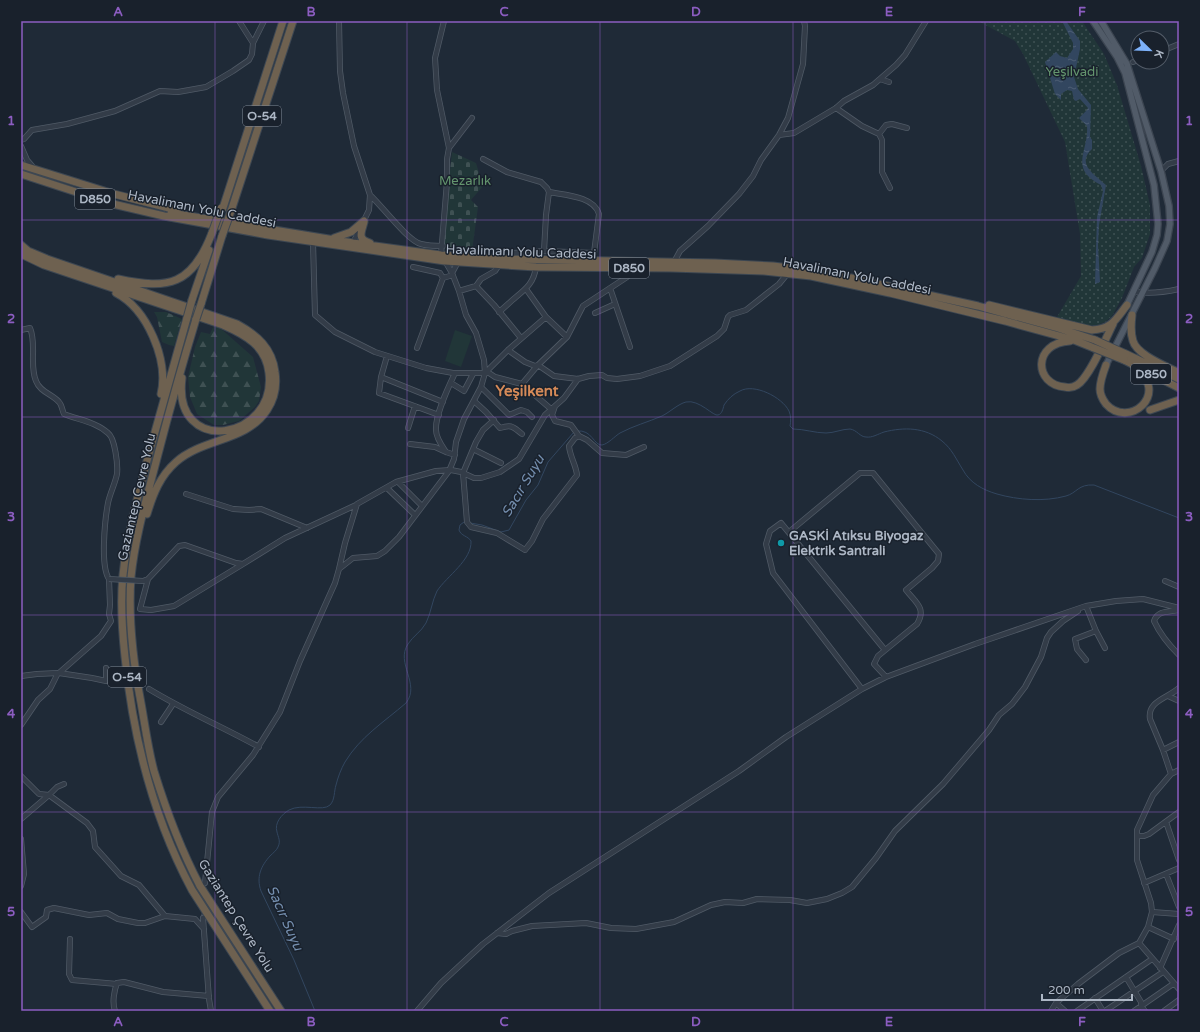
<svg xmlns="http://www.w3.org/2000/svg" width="1200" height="1032" viewBox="0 0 1200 1032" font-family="'Varela Round',sans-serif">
<defs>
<pattern id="forest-firs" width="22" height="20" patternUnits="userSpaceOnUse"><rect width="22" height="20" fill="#213638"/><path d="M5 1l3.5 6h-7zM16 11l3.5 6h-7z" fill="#3f5153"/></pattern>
<pattern id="cemetery-stones" width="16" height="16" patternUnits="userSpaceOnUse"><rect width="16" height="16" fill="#213638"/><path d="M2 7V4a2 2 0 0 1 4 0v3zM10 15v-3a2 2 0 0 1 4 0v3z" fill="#3f5153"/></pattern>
<pattern id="park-dots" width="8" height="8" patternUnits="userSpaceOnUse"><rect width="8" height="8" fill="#213638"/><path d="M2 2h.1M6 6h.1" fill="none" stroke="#3f5153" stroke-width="1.8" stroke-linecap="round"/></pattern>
<pattern id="water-ripples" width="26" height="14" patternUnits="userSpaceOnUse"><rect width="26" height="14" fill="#32465f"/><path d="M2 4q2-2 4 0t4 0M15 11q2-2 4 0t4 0" fill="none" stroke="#4d5e74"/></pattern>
</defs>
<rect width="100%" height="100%" fill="#1f2a37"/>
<path fill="url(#forest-firs)" d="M154,312H166L182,319L174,346L169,345L162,342L157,317Z
M214,325L219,327L253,357L261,387L259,401L255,407L239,421L223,425H214L197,414L190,397L188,377L195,347L201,332L210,334Z"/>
<path fill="url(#cemetery-stones)" d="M452,152L476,163L483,186L471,200L478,207L472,251L445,249V219Z"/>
<path fill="url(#park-dots)" d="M978,21H1082L1104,54L1117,85L1141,166L1150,205V234L1142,258L1134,267L1122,298L1112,316L1105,322L1097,325L1086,326L1057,317L1081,276L1080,234L1065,142L1023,54L1015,41Z"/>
<path fill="#213638" d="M455,330L472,336L461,367L445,361Z"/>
<path fill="url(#water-ripples)" d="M1062,21H1066L1080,41V49L1074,77L1078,89L1091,105L1090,137L1092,140V149C1076,164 1094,174 1106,185L1099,225L1098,245L1100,282L1095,284L1097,217L1103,191L1101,185C1068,168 1089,152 1087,126L1079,118L1086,111L1088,108L1080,99L1076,101L1074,100L1072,91L1067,90L1061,94V100L1055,94L1045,62L1056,52L1060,56L1067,58L1073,49V43Z"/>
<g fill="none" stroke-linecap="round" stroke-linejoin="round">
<path stroke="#32465f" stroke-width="1" d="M577,431C592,429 594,446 602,445C608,444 615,436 620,433C633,426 648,422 662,416C670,412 678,404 686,402C699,399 714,417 718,415C722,414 723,409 724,405C728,399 733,394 740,391C754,383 782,397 789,411C791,416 791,421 790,426L793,429C804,429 815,433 826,433C834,433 842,429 850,429C857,430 860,437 866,437C872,438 878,434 884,432C904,427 925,427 942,441C952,449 956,459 963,470C970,483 983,490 997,494C1018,500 1044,502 1066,496C1077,493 1078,484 1094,485L1179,518
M470,523L482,525L501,532L509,530L526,500L538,485L548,462L574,432
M315,1011L294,960L261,891C256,877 261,866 270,856C273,853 277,850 278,847C281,841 278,837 277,832C274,823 282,814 289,810C302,803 323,812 330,805C335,800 334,791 336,785C338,777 341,769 345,762C360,737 384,722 406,703C421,684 395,663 408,644C413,636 421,632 426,623C431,613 432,601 437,591C447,576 472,560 471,541C468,536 461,536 459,530L460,525L464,522"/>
<path stroke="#343f4c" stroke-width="4.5" stroke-dasharray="4.5 2" stroke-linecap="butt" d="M203,918L205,883"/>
<defs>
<path id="minor" d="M239,21L253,43
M339,21L340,71L343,93L354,146L370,195L369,210L352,245
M1162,51L1179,44
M1133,62L1138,60
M880,79L889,82
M836,108L862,126L879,134L882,140V172L890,188
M879,134L886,125L892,124L907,128
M779,135L794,133L836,108L844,101L873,85L896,65L905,55L926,21
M21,140L24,139L32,130L67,124L115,111L160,91L178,92L206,87L233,71L249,60L252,54L253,43L264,21
M21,146L27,160L33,167
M449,148L472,118
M483,159L507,172L541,182L547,188L549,192L546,215L544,251
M1161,171L1168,164L1179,161
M370,195C382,206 408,241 421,244C428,246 436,246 443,246
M313,242L315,315L335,332L375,352L426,368L453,373H489L495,377L522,384L551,409
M441,255L447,182V159L449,148L437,90L435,58L444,21
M512,259L513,253L544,251L594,253L599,214C594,196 564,195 549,192
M674,262L680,251L708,226L739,194L753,176L761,160L779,135L788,118L803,64L805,26L804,21
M413,267L440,273L443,278
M452,273L458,262
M476,286L494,305L521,338
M610,288L630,347
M526,289L546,317L567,337
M459,291L476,286L481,279L495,271L499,265
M1134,291C1148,295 1165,292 1179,289
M499,312C505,307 510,302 516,297C527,288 534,282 536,267
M595,313L615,304
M21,330L30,328C37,344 29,365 36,381C40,392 52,394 59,402C62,405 62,410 64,414C79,420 96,422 108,433C115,438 118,465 117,474C115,484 110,493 108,503C105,519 100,566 109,579L110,605L109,614L111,621L101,636L59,673
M417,348L443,278L453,275
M508,350L525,362L535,366L538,365L567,337L583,306L627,277L632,268
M387,356L381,377L379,393L439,415
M485,373L508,350L546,317
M381,377L443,402
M451,383L464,391L473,374
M522,384L538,365L554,376L578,379L589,376L602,375L607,378L617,379L640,376L670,366L717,336L724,329L728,317L730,315L746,310L779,284L788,273
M481,387L509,415L521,410L527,412L532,417
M474,401L486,412L500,428C512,424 513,427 522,434
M555,406L552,415L555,421L571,425L579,436
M494,420L483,430L476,442L463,473L467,522L471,527L497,533L525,550L532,541L543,519L577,475C576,465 570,457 569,446L575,438L579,436L587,440L602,453L626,455L644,447
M408,428L415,406
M410,444L435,447L446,452L455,455
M473,449L501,463
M446,452C442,446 436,438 436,430C435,415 448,388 455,373
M398,482L422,506
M387,488L415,515
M186,494L233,509L249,510L261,509L307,528
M789,532L860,473H873L939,554L938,561L932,568L906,590C915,602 927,608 917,624L878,656L874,664L886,677
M339,569L345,543L357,504L396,482L436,471L451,470L461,472L474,478H481L500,472L519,459L545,415L564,398L578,379
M148,579L140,609L151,610L174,606L243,564
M143,581L148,579L179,546L185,545L236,563L243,564L285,538L356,505
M1165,581L1179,587
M1086,606L1096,631L1105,648
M1179,610C1169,612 1158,610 1154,621C1160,634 1169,645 1179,655
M1086,660L1077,649L1075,639L1096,631
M59,673L92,678L106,681V668
M21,676L37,674L58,673L50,689L38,700L21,725
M149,689C185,711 223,727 259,747
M862,689L773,573L766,544L770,531L781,523L885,650
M1168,696L1179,701
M161,722L173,704
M1163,750L1179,742
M1171,774L1163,750L1150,719C1147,701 1168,698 1179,688
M21,776L39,794L49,795L57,787L64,784
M21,819L49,795L87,823L93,831L95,847L121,876L139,885L165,916
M1166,822L1179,860
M1137,836H1144L1149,834L1179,812
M21,839L24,874L21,886
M1166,874L1179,907
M205,883L212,812L218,797L253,755L280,712L300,661L335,583L339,569L353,558L377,556L385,551L399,537L449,471L454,459L456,442L464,419L481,387L485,373L484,360L476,333L466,315L459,291L452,273L445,261
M1144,883L1179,868
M21,912L32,927L46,917L47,910L54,908L89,915L107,913L118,919L138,923H145L165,916L195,919L204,929
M1152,912L1179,914
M203,918L209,999L211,1011
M1148,927L1174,939
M497,933L506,934L512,931L532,926L586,923L611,928L636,929L674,922L711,905L725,902L743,903L757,899L790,900L807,903L827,899L842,893L852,887L876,858L895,831L943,784L989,730L999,715L1012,704L1025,687L1041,657L1047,638L1051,632L1063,621L1078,611
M70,939L69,974L72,980L117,984
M1139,943L1179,989
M1160,968L1179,925
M1126,977L1141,1002V1006L1145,1011
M1095,998L1103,1011
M1056,1003L1065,1011
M115,1011C112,1003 114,991 117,983L124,982L163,992L209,996
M417,1011L441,983L483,944L549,893L739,771L786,737L862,689L886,677L975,644L1086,606L1116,601L1143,599L1179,608
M1051,1011L1056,1003L1078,984L1119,953L1139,943L1148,927L1152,912L1151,903L1137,860V830L1153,795L1171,774L1179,770
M1077,1011L1152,959
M1105,1011L1163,972
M1134,1011L1173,984
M1164,1011L1179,1000"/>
<path id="major" d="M1093,21L1117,57L1125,73L1154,185L1158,224L1157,235L1152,252L1127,305
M1101,21L1127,64L1161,171L1169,206L1170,224L1167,241L1155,268L1106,365"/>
<path id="highway" d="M21,165L114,194L177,210
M21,174L113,204L164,216L268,235L445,261L536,267L671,268L764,271L811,276L890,293L1005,321L1074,340L1094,348
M223,208L283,21
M231,211L293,21
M171,213L353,243L441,255L512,259L715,263L773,266L813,271L851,278L978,306L1058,328L1095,340
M364,222C361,233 357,239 370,243
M334,238L351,232L364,221
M21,245L28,251L47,259L237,324C257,335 272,348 275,372C277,385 275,398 267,410C246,442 203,438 176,462C160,476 153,494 147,514
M21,254L44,265L223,325C246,335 266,346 269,373C277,440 172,458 182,378
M118,279C169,290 192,285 212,233
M116,293C147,309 169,360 161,394
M192,300L209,250
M201,304L222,236
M989,305L1092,330C1112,329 1116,319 1127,305
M1132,315C1131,324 1130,332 1133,341C1137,355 1166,366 1179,373
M187,318C174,364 161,411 148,457C138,496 127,535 123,575C120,603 122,629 125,657C133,737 154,819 192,890L270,1011
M196,319C182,365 169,412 157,458C147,497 135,537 131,577C128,618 133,661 141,703C145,725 148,749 154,771C166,810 181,850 200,886L281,1011
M1070,341C1032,343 1034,385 1065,387C1069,388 1074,387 1077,385C1089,378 1106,338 1113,324
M1126,354L1179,379
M1124,360L1179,388
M1106,365C1103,373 1100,381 1100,389C1100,394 1103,400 1106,404C1128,429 1172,395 1134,365
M1150,410L1179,400"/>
</defs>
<use href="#minor" stroke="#505a66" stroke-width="6"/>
<use href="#major" stroke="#3c4551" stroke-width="8"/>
<use href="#highway" stroke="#3d4752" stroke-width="9"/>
<use href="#minor" stroke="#333c48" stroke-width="4.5"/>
<use href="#major" stroke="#515b68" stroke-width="5.5"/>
<use href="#highway" stroke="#6e6150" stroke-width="7"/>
<defs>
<path id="minor-bridge" d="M109,579L143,581"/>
<path id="highway-bridge" d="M212,233L221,208
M222,236L231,211
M187,318L192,300
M196,319L201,304
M1095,340L1126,354
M1094,348L1124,360"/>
</defs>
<use href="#minor-bridge" stroke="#505a66" stroke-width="6" stroke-linecap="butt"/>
<use href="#highway-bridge" stroke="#3d4752" stroke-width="9" stroke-linecap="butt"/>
<use href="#minor-bridge" stroke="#333c48" stroke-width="4.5"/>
<use href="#highway-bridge" stroke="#6e6150" stroke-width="7"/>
</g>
<path fill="none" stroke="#8c5dc1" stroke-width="1" stroke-opacity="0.55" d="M215,21V1011M407,21V1011M600,21V1011M793,21V1011M985,21V1011M21,220H1179M21,417H1179M21,615H1179M21,812H1179"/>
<circle fill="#0f9aa8" stroke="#19212c" stroke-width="1.5" cx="781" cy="543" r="4"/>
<g text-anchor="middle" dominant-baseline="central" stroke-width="3" stroke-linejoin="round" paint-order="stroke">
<g fill="#19212c" stroke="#818a97" stroke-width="1">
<rect x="243" y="106" width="38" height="20" rx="3"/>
<rect x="75" y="189" width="40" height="20" rx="3"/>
<rect x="609" y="258" width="40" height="20" rx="3"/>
<rect x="1131" y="364" width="40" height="20" rx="3"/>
<rect x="108" y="667" width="38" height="20" rx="3"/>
</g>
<g font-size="12" font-weight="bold" fill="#adb7c5">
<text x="262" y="116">O-54</text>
<text x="95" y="199">D850</text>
<text x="629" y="268">D850</text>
<text x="1151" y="374">D850</text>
<text x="127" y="677">O-54</text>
</g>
<g font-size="13" fill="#64956e" stroke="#19212c">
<text x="1072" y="72">Yeşilvadi</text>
<text x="465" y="181">Mezarlık</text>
</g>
<g font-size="13" fill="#adb7c5" stroke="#19212c">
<text transform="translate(202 209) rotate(11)">Havalimanı Yolu Caddesi</text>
<text transform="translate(521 252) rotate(2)">Havalimanı Yolu Caddesi</text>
<text transform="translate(857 276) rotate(11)">Havalimanı Yolu Caddesi</text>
<text transform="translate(137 497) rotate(-77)">Gaziantep Çevre Yolu</text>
<text transform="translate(236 916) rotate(58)">Gaziantep Çevre Yolu</text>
</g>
<g font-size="13" font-weight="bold" fill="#adb7c5" stroke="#19212c" text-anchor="start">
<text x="789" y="536">GASKİ Atıksu Biyogaz<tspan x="789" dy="15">Elektrik Santrali</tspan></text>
</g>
<g font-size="14" font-style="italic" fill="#748eae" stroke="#19212c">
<text transform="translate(523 486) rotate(-59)">Sacır Suyu</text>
<text transform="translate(285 918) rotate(66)">Sacır Suyu</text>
</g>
<g font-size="15" font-weight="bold" fill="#d58a58" stroke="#19212c">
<text x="527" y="391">Yeşilkent</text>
</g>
</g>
<rect width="1200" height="1032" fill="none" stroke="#19212c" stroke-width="44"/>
<g transform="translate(1150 50) rotate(113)"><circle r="19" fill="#19212c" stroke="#545d69"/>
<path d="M0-3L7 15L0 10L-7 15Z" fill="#7db1f9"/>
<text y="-6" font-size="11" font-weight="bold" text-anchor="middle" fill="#adb7c5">K</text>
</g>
<path d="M1042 994v6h90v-6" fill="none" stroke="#adb7c5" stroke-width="2"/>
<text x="1048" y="994" font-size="12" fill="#adb7c5" stroke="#19212c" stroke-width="3" paint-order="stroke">200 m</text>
<rect x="22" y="22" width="1156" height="988" fill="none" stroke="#8c5dc1" stroke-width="1.5"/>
<g font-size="13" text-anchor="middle" font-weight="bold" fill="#8c5dc1">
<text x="118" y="16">A</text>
<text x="311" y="16">B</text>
<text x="504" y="16">C</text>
<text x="696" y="16">D</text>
<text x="889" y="16">E</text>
<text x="1082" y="16">F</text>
<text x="11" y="125">1</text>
<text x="1189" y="125">1</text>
<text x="11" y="323">2</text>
<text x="1189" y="323">2</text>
<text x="11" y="521">3</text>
<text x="1189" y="521">3</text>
<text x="11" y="718">4</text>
<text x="1189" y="718">4</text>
<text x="11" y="916">5</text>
<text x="1189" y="916">5</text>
<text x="118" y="1026">A</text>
<text x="311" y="1026">B</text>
<text x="504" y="1026">C</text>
<text x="696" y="1026">D</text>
<text x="889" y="1026">E</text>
<text x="1082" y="1026">F</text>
</g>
</svg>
